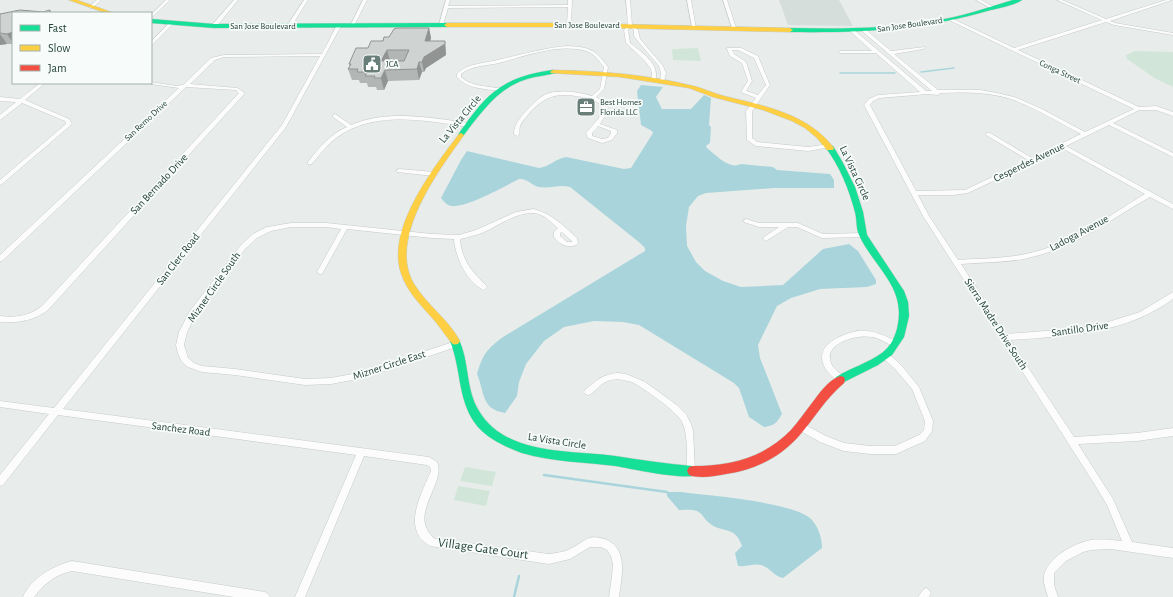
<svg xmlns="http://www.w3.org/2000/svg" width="1173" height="597" viewBox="0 0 1173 597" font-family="'Alegreya Sans',sans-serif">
<rect width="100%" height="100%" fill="#e8edeb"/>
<path fill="#d6dedb" d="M779,0H839L853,26L788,25Z"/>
<path fill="#d1e6d8" d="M697,48L698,49L701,60L700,61L673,60L672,49H673Z
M1135,51L1173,52V87L1156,79L1127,59L1126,55Z
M465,467L496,472L492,486L460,481Z
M458,486L490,491L486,506L454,500Z"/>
<path fill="#a9d4db" d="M641,85L663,87L656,97L662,109H691L704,95L711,98L709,125L711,127L710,143L706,146L707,148C716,155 729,170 741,164L773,167L777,170L830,174L834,180V188H774L706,193L698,196L689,207L686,226L687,246L696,262L705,271L723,281L741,287L783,285L823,249L849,244L858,251L876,280V284L867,287L820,289L791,298L777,306L758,345L760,358L782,414C776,424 775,425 764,427L749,417L739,388L734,383L639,325L623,322L594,321L564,327L544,341L526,364L519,382L517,396L505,413C481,409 485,393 477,374C483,354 486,350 503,337L645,251V248L640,243L570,187C560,184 550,189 539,187C531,185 527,178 519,179C505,186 466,208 451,206C447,205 444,202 441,198L461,160L467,151L539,168C549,167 555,159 566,157L624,169L631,168L653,133L652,131L641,125L637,91Z
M667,492H681C711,496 787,501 810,518C818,525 822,538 822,548L783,578C773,576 771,568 761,565C755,563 746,567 738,566L735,553L742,546C735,524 720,534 708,522C704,519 703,514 697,511C692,509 684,510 679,510L667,496Z"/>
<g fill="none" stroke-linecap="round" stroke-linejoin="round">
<path stroke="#a9d4db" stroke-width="1.5" d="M921,72L954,68
M840,73H895"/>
<path stroke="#a9d4db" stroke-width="2.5" d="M544,475L667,492
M514,597L519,576"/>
<defs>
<path id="street" d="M97,0H101L92,8H90V6Z
M166,0H170L151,18V15Z
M234,0H238L216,27H212V25Z
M304,0H308L291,27H287V26Z
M363,0H367L354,26L350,27V26Z
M446,0H450L448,6L568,5V0H572L571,25L569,26L567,25L568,7L448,8L443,25L441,26L439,25Z
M626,0H630L632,25L638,30L640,39L663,66L666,73L664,82L660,81L661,73L659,66L637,40L634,36V30L630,27L628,30L630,43C641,52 661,64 655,81L651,80L652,74L651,69L644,60L626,43L624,30L628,25Z
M687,0H691L696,28L692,27Z
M723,0H727L736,28V29L732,28Z
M976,0H981L995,8L992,9Z
M1057,0H1062L1106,19L1166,0H1172L1110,21L1115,23L1173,33V35L1114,25L1106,22L1018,50L1139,107L1156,106L1173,112V116L1156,110H1139L1113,123L1173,153V157L1109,125L1066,146L1173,204V209L1150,197C1113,218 1078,245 1036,256C1012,263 986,262 961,264L1006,334L1072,329L1105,323L1140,312L1173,292V299C1125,334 1068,336 1010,340L1074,437L1137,433L1173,428V436L1137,441L1078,444L1113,499L1132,542L1173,548V558L1111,549L1091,550L1083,552L1066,561L1054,573V585L1058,597H1048C1046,590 1043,583 1044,576C1047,558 1074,543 1091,540C1101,539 1112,540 1122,541L1107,505L1095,485L923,216L864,105L869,99L878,95L920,92L876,53H840L838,52L840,51H872L850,31L854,30L926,91H932L861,30L865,29L891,51L925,47V48L923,49L894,54L938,90H980L997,93L1014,97L1042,109L1085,132L1134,109L947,19L951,18L1014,48L1102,20ZM940,93C964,92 989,92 1011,99C1036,108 1058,122 1081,134L1032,158L990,133H986V135L1028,160L965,190L916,191L870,105L873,101L879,98L928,94L938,95ZM1062,148L1145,194C1110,215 1074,242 1034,252C1009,259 983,258 958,260L929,216L918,195H953L968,193Z
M169,23L173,24L151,46V42Z
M337,25L341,26L286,127L63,409L429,457L437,462C447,484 406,515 435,539L549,554C556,553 564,552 570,549C577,546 582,541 589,538C595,536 602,538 607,540C629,550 621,579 619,597H609L612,577L613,564L611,556L607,550L601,547H590L570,559L549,564L430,546C427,544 424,542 422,540C405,521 423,491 431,471L430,467L427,465L364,456L305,597H295L356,455L58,415L3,485L0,486V475L49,414L0,407V401L54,408L282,125L320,56L224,57L215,60L190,84L237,88L245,93L48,310C33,321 18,323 0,322V316C17,318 29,316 42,306L239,93L236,90L186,87L2,261H0V255L179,88L151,84L149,83H151V82L176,86L183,85L211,58L224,55L322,54Z
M567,46C589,47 595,49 608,67L604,89L596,97L604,102L608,108L606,114L600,124L617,130V133L612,140L602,143L588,138L586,133L599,118L602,108C598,100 590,98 582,97C559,93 548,94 531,111C528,115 522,121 520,126C519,129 520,132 519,135L517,136L514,134C514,125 519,119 525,112C531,106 538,98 546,94C559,89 579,92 592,96L600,89L604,67C599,61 594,53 586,51C559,43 525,56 499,63C486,66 472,65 461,74V77C471,87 489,86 503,89V90L501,91C486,89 467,89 457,77V74C467,63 483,64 497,60C521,55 543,48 567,46ZM598,126L611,131V133L608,138L602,139L592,136V133Z
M727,48H741L758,56L770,85L752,111V138L757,142L808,147L829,144L831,145V147L808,151L756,146L747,140L746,111L756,98L741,92L748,81L742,63L730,56L727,49ZM732,50H738L754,58L766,85L758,95L746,91L752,81L746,62L734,54Z
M40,83H45L25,100L69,119L72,124L2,184L0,185V180L66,124L65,121L22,103L0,120V115L16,102L0,101V97L20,99Z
M335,114L351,125C388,109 431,118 469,123L472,125L469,127C422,120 366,108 328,145C322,151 317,158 312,164H308V162C319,148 330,134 347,127L333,117V115Z
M399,169L434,172L437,174L434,176L397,172L396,171Z
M534,209C553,214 563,226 577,238L578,243L577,245C567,248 560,245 554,237V232L558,228C551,222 544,214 534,213C516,212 498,226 482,233C476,235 468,237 461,239L460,240C462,260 472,272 486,285L487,287L484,290C467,283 455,256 454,239L432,238L347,229L322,274H320L317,272L341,229L326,227H291L271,231L257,238L245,249L196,315L187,332L184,345L188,358L194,363L202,366L235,369L305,379L331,378L363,372L456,341L459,342L460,344L459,346L363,378L331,384L305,385L235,375L202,372L188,367L182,362L178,354L176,345L179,332L190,311L241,245L253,234L267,227L291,223H326L432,234L459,235L476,230L516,212ZM562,232L572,241V242H567L560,236V233Z
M746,219L759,223H798L823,234L863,233L866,235L863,237L822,238L797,227H788L766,241L763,239L764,237L779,227H759L744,222L743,221Z
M857,331C874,330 883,335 898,342L899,344L898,346L895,347C887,344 880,338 872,337C857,334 823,343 831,363C833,370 842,373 846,379L845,381L842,382C835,380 829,374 825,368C813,345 840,335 857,331Z
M885,352L888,353L901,365L919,387L933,421L932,431L925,441L896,454H870L844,451L820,442L797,429L796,426L797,423L800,422L826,436L844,443L870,446H895L919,435L924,430L925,421L912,389L895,369L882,357L881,355L882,353Z
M618,373L626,374L645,382L678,406L686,414L691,424L693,431L695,471L694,474L691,475L688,474L687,471C686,455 689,437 682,422C677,411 643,388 632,382C625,380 617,378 611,380C602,382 597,389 591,394L588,395L585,394L584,392L585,390C597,380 603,374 618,373Z
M72,561L265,592L268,594L270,597H234L72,571C56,574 44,584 34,597H23C31,578 53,566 72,561Z
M926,588L929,590L931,593L929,597H918L923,590Z"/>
<path id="fast" d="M1013,0H1022C1013,6 998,8 987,11C922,30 857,33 790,32L787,30L790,28C838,29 886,29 933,21C961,17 987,8 1013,0Z
M151,19L214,24L447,23L450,25L447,27L214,28L151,23Z
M553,70L556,72L555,73C545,76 534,76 524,80C497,89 480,114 463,136H459L458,135C486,94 502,77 553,70Z
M827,146H833L843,163L855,187L863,212L867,235L904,291L908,302L909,316L904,337L892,355L878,365L840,384L836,383L835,380L836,377C851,368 868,363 882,353C891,346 896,336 898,324C905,286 874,267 859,235C856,228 857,219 855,212C849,189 840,167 826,148Z
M455,337L458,338C470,361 465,389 479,411C506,456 570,450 615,456C641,460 667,464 693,466L697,467L699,471L697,475C683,480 632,469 616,466C584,462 553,462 522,453C506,447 490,440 478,427C457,402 462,370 450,341L452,338Z"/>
<path id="slow" d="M69,0H77L114,13H106Z
M569,23L790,28L793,30L790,32L569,27H447L444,25L447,23Z
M553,70C599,71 644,74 689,85C701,87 712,93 724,96C764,106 807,113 834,148L833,150H827L817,138L805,128L792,121L763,110L713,97L689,88L620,77L551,73L550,72Z
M461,133L464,135C439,170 387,239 414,284C427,305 448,319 460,341L458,344C456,344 455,345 453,344C450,342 438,324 434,320C421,305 407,292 401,273C386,229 434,167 459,134Z"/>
<path id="jam" d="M840,376L844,377L845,380L844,383C825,399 814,419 798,437C779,458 754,470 726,474C715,476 700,479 689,475L687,471L689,467L693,466C730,466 764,458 791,430C798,422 805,412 812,403C819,394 828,380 840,376Z"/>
</defs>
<use href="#street" stroke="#c5cac8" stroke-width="1"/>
<use href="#fast" stroke="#c3cbc8" stroke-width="1"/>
<use href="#slow" stroke="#c3cbc8" stroke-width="1"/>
<use href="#jam" stroke="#c3cbc8" stroke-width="1"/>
<use href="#street" fill="#fcfcfc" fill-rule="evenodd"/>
<use href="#fast" fill="#16e098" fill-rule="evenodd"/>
<use href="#slow" fill="#ffcf43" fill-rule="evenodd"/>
<use href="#jam" fill="#f24e42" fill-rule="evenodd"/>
</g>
<path fill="#b2b6b5" d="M20,10L43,12L50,10L52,13H13V44H7L0,45V14Z
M429,28L431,38L430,41H445L446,55L426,68L424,72H422L419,80L388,81L384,90H377L376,87H368L367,83H360L359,80H352L348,69L350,67L349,64L368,48L389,37Z"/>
<path fill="#919493" d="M429,28L431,38L427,51L425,41Z
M13,32V43L7,34Z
M0,34L7,44L0,45Z
M445,41L446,55L426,68L424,72L422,62L424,57Z
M387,50L390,61H381Z
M419,62L422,72L419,80L417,69Z
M385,70L388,81L384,90L381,78Z"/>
<path fill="#cfd4d2" stroke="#919493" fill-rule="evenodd" d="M20,10L43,12L50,10V13H13V32L7,34L0,33V14Z
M397,28H429L425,41H445V44L424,57L422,62H419L417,69L385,70L381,78H374L375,76H365L367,72H357L358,69H348L351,64H349L356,48H368L371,41H383L384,37H389L394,29ZM387,50H409L404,61H381Z"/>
<defs>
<symbol id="civic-square" viewBox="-11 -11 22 22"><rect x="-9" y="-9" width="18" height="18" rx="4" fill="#697e78" stroke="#f7fbf9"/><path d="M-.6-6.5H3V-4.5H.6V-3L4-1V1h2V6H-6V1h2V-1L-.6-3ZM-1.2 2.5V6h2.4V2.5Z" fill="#fff"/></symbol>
<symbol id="office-square" viewBox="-11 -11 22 22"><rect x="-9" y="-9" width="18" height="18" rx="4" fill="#697e78" stroke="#f7fbf9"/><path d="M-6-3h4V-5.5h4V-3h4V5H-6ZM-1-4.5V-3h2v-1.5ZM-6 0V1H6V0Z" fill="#fff"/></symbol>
</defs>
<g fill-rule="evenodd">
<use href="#civic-square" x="361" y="53" width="22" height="22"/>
<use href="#office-square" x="575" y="96" width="22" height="22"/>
</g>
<g text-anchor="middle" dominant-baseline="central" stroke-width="3.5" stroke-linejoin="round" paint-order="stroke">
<g font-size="9" fill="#24423a" stroke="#f7fbf9">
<text x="587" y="25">San Jose Boulevard</text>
<text transform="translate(910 25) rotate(-8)">San Jose Boulevard</text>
<text x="263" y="26">San Jose Boulevard</text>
<text transform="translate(1060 72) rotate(25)">Conga Street</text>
<text transform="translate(146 121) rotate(-43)">San Remo Drive</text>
</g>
<g font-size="9" fill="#24423a" stroke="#f7fbf9" text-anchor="start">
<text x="386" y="64">JCA</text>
<text x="600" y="102">Best Homes<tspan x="600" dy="10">Florida LLC</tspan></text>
</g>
<g font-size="11" fill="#24423a" stroke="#f7fbf9">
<text transform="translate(460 119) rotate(-50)">La Vista Circle</text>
<text transform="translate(1029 162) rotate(-26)">Cesperdes Avenue</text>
<text transform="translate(855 173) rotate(65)">La Vista Circle</text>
<text transform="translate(159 184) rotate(-47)">San Bernado Drive</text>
<text transform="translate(1079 233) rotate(-28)">Ladoga Avenue</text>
<text transform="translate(178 259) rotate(-52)">San Clerc Road</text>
<text transform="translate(214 287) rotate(-55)">Mizner Circle South</text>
<text transform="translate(996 324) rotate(57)">Sierra Madre Drive South</text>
<text transform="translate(1080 329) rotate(-8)">Santillo Drive</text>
<text transform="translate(389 365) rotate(-18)">Mizner Circle East</text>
<text transform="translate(181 429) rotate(7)">Sanchez Road</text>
<text transform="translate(557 441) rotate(9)">La Vista Circle</text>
</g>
<g font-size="13" fill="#24423a" stroke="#f7fbf9">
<text transform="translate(483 549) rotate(8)">Village Gate Court</text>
</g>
</g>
<rect x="12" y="12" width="140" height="72" fill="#f7fbf9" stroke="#a3b1ad"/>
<rect x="20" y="25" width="20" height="6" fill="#16e098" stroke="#a3b1ad"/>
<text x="48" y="32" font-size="12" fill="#24423a">Fast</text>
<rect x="20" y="45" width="20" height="6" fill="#ffcf43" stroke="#a3b1ad"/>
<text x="48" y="52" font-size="12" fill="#24423a">Slow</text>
<rect x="20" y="65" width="20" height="6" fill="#f24e42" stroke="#a3b1ad"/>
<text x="48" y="72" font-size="12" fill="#24423a">Jam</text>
</svg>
